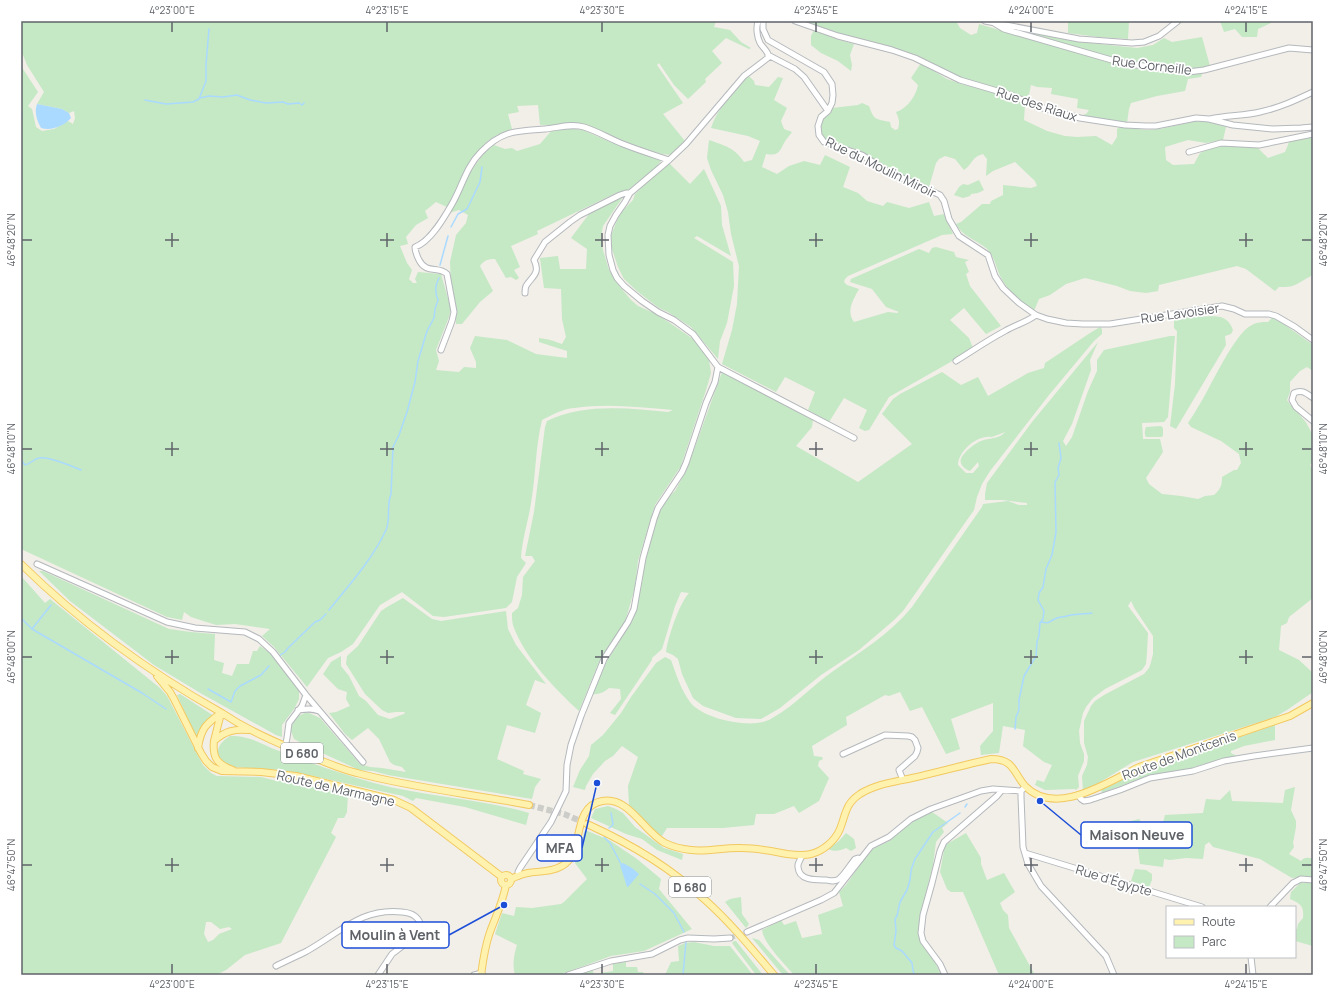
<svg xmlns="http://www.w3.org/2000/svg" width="1334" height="996" viewBox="0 0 1334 996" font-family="Manrope,sans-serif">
<rect width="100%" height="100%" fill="#f1efe8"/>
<path fill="#c5e8c5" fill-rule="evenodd" d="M21,21H716L714,27L730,30L741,42L751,48L749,49L726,38L712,51L722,63L705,79L706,82L688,99L674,85L659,63L657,65L683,103L663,114L685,141L671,155L662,154L632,145L586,126L540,125L538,105L517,106L519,112L508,114L512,129C489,137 483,143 470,163C467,167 464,172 462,176C457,187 454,197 447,207L436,202L425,211L428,218L416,225L406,237L408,244L400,246L407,263L412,270L409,279L413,283H417L415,279L418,272L441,274L451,309L449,317L436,350L439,361L436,370L459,372L464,367L476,368V362L470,348L475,336L507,340L536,354L567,358V351L539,342V338C548,339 554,341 562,344L566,337L562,319L561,289L544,288L540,258L558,256L560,269H586L587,249L571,238L589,214L617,199L623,197L603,226L601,237L603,250L609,270L617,283L631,300L638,306L654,313L670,323L693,339L705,353L709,360L711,373L707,387L681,466L655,505L638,561L635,587L625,622L599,662L579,711C555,689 526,659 514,628C512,624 512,618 512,613L518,608L522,595L523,577L535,561L532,556H525L534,512L545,427L547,421C582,403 630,408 668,412L673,410C640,407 606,403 574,408C562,409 552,415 542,420C535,449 536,475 531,503C528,522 522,540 521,558L526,563L517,577L512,602L506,608L444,617L433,616L402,592L380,605L353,644L341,652L328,658L307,687L274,647L262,636L270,629L235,624L216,625L191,617L184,612L182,620L167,617L21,549V66L38,92L28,106L32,109L36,127L42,131L54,129L68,121L73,124L75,118L74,111L69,113L62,109L37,104L44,92L27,65L21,50Z
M804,21H956L960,28L971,35L977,33L979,24L1115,64C1144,70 1174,76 1203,72L1201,77L1188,79L1185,91L1157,96L1131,103L1129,109L1127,123L1082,116L1087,113L1089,110L1077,108L1078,99L1051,94L1052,88L1037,87L1031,85L1028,100L951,75L930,62L904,51L841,35Z
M1068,21H1129L1128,39L1098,37L1068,33Z
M1220,21H1271V23L1258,29L1257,37H1242L1235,29L1224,32Z
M814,30L839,40L854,44L850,55L852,65L851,71L838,61L821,53L811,45V36Z
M1035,33L1081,42L1137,48L1153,45L1164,38L1172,42L1202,37L1210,66L1204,69H1179L1122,62L1032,36Z
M921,63L947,79L965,85L994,92L1009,97L1025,105L1024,120L1047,131L1065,136L1077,137L1096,136L1112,145L1117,137V129L1120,127L1146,130L1160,129L1196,121L1208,122L1226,127L1223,140L1206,143L1188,140L1165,147L1166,160L1173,165L1194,164L1200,153L1220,144L1250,146L1258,148L1268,158L1285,152L1290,140L1313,136V275C1298,282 1297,288 1279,287L1275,291L1246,269L1237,266L1159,285L1158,291L1146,293L1130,291L1117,286L1085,278L1066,284L1050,295L1039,299L1034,311C1020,302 1007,290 1000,276C996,267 994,255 986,248C975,239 963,237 956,224L961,222L982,204H990L991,201L1003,195V185L1031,188L1037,186L1035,181L1015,162L993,171L986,176L987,159L983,154C970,158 974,163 964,170L955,159L945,156L939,159L936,163L929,187C916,181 902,176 890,169C877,162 866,152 852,148C842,144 828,145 822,135C816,124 826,116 832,108L858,105L862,103L869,106C874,120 875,119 890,122L891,127L895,130L898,129C900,122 899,119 896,112C907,109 916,96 918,85L911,78Z
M748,75L754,81L755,85L769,87L778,77L783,78L774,100L787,108L781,121L784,129L792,132C790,135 786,139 784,143C779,152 779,156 766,154L762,167L777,174L789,166L804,161L820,165L825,155L850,167L843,187L858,193L867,201L883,206L887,202L909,208L929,202L934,216L944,214L953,234L942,235L848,276L845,279L844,282L847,285L859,289C853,300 846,311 854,322L888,312L897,313L899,312L886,307L872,289L850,282L851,279L919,249L929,253L932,248L936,247L954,252L956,257L969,260L965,262L969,272L966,274L970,286L1001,326L986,334L964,308L950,320L969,338L973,348L954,360L889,397L869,430L865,431L859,428L867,410L844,398L829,422L808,410L815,392L785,377L776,392L722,364L732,330L737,304L739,266L731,234L728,212L723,195L711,170L707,158L709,140C725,146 734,147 744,162L752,160L760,141L748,136L711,128C717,108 735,91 748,75Z
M565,128L583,130L610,142L657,158L661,161L653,170L628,190L616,193L537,231L538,234L511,246L520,267L514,270L519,278L516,280L511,277L506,278L495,259C488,259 484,260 480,266L493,291L480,302L462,324H456V311L451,284L450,262L456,235L466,223L468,215L459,210L449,213L463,188L467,177L484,153L494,145L505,149L512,148L517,151L540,144L553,129Z
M669,163L690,184L704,169L721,206L722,225L731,256L697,236L694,238L733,262L734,286L727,323L720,341L718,359L691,327L668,312L659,308L638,292L624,279L618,267L612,249L611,236L616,223L621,212L633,200L635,194L647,182Z
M979,180L984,190L978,193L971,194L970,196L963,198L954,195L959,187L963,184L968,185Z
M1191,314C1207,321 1225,308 1233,330L1231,334L1225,336L1226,345L1176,429L1170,426L1175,384L1177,331L1174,328V316Z
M1272,318L1281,322L1313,345V371L1307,367L1300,371L1290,382V392L1287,400C1293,409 1298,412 1304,420C1308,424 1309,430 1313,434V461L1310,465L1313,470V598L1289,617L1287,623L1281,626L1279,650L1299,660L1313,673V692L1287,710L1275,717L1133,762L1097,784L1083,791L1082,776L1087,765L1088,757L1084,743V721L1091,706L1095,701L1104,695L1144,674L1149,668L1151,662L1153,654V636L1135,609L1131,601L1128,606L1148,633L1147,652L1146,664L1142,670L1105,689L1093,698L1086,707L1083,713L1079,731L1080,743L1084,754V761L1078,776L1079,787L1076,790L1075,789L1045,790L1035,785L1037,780L1044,782L1052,765L1044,762L1023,746L1025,730L1003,726L999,753L981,755L980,746L993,731V703L951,719L960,749L946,754L922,707L910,711L900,692L889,696L885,695L846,717L847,725L812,746L814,756L822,757L823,759L819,761L818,766L829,778L819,801L799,813L794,806L774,814H756L754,825L723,828H667L662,836L654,831L629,805L628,786L638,757L622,746L613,756L605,761L593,774L586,786L585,790L573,787L580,770L589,756L591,745L603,735L621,713L631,697L656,663L665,657L671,660C676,674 681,690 690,702C702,718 743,727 763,722C767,721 771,719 774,717C795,705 812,686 832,672C860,652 890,634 912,607L982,507L983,504L1008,501L1019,505H1027V503L1003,500H985V494L987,483L1032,422L1098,342L1090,360L1091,370L1072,424L1063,441L1066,446L1072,437L1088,391L1097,371V360L1104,350L1170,336H1175L1168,417L1164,422L1142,423L1143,439H1160L1163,452L1146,478L1149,484L1162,494L1181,496L1198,499L1205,496L1214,495C1221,489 1222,485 1222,477L1234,470H1237L1241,463L1239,454L1221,441L1191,427L1188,423C1191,418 1195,413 1198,407C1210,389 1234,333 1252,325C1257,322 1262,322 1268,322Z
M1100,327L1102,329V334L1094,341L1049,395L990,471L982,484L977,497L974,510L903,611L893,621L859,650L821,675L780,708L761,719L736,718L703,706L693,698L682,674L678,659L673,655L666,652C668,637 679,604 689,593L681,592L675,606L662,649L652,658V660L615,715L610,713L621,699L620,689L609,688C605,692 597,695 592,694L608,659L616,647L634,616L642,582L645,560L657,516L668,497L675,491L687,469L722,372L813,420L812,427L796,446L858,482L912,444L882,414L893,399L900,394L942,372L961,385L978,377L988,396L1028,373L1044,368L1045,363L1090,333ZM1005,432C1000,439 988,438 981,441C975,443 958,456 961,463C962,467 967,470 970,471L978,462L979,466L973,473H966L958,465C958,451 978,434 992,437Z
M1161,426L1163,428V435L1162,437H1146C1144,434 1145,430 1146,427Z
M39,571H43L169,629L191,632L215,634L214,660L224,663L222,673L232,676L237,664H249L253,651H257L260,646L270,653L299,691V699L294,709L282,725V737L276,735L202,694L154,665L70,601Z
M21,576L45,603L50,599L160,688L167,696L203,765L211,773L217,776L261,777L277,781H285L348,794L347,812L344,818H338L331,833L336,837L281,943L245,955L226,970L216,975H21ZM206,922H211L220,929L229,927L232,929L219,934L213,940L208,942L204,934Z
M403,598L432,619L441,621L506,611L508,629L516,645L546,684L535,680L526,705L541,713L535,733L507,725L497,759L524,771L523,774L541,779L535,787L532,799L388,775L373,771L359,770L305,745L294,739L291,731L292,725L298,716L305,713H309L320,718L360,764L370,767L382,768L406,772L402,767L394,765L390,762L379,739L368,728L352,740L345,734L329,713L336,712L350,706L346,699L347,692L338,689L323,674L331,662L341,656V666L349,676L359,696L366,701L378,715L390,719L404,714L405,712H396L388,713L382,710L365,694L346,664L347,656L358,646L381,611L387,607Z
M180,694L214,716C203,723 200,726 197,739L177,695Z
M1275,725V740L1244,746L1231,751V753L1237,756L1210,762L1189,769L1150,775L1102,793L1101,789L1116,783L1136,772Z
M230,736C252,736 260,744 279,751C310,763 342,774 374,783C425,797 479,798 529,813L526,825L465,807L416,798L413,801L403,796L299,773L281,770L232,767C213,759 214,746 230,736Z
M1295,787L1291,810L1296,821V827L1293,843L1294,847L1289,854L1301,861C1304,857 1308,857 1313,859V878L1303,877L1292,878L1260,859L1213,847L1209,842L1205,845L1203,859L1186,858L1170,860L1164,859L1163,867L1140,864L1137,841L1129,835L1127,822L1139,819L1145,827L1163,823L1165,815L1203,813L1206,799L1220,800L1230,790L1232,801L1283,803L1285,790Z
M608,806L616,809L623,813L635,827L664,848L683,854L682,860L657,850L642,839L626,834L591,818L595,809Z
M932,812L948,823L942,828L944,832L936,842L933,865L920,917L918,931L921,941L935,962L941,975H794C785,964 764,944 762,930L781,920L784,925L796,921L802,938L822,934L818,915L843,906L839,892L846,885L864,859L873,849L889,841L911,821Z
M585,830L609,840L637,859L661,879L659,889L692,929L644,951L611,956L559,975H515C512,964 514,955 517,945L495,934L502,913L514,916L516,907L532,908L561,904L564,902L587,879L575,863Z
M846,833L854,839L856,848L851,851L846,848C839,851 835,852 828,849L839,841Z
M966,833L981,858V864L987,880L1004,873L1015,892L1000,903L1003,910L1008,915L1009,928L1035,975H999L963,892H951L947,889L940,872L945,845Z
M1135,869L1146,870L1152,874V880L1149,887L1131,881Z
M1300,883H1313V946L1295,941V929H1297L1298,924L1303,918C1304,906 1301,904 1290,899L1291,892Z
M741,897L742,914L749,924L746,928L725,902L730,899Z
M752,938L759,940L790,975H783Z
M734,941H736L763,975H756L732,943Z
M694,942L714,946H730L753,975H665L671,962L679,961L678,946L685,943Z
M626,962V967H637L638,972H643L644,975H577L592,969L594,974L613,971V964Z"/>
<path fill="#aadaff" d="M37,104L62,109L69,113L71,118C64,126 52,131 41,128C37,121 34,112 37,104Z
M623,863L632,868L639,874L628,887H627L620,865Z"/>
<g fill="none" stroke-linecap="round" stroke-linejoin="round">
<path stroke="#aadaff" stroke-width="1.5" d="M200,98L209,96L223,97L237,95L250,100L266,103L283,102L288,104L299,103L302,105L304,103
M145,100L166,104L193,102L199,99L206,81V64L209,29
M21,114H22
M451,227L458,214L467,209L480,182L482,167
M440,265L448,236
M21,460L25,465C31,464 33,459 39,458C47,456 72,466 81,470
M329,610C349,585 372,560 386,530C391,519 386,506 391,494L393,447L399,435L407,412L415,382L418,361L427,331L434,318L435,309L438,300C435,293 435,285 439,278
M21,618L32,629L142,693L166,709
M1041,622C1051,624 1047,622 1055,619C1058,617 1064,617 1067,616C1074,614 1085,614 1092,613
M32,629L51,605
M279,656L285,652L288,648L315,622L320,620L326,614
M208,689L231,702L235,691L240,686L261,675L269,666
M1015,729L1016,717L1019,710V700L1024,676L1036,656L1037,642L1039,635L1040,623L1043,619L1044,611L1038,600L1039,593L1043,587L1046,569L1052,555L1056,532L1055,482L1059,475L1058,468L1061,458L1059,443
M965,807L967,804
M609,828L612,826L613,824L611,813
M604,837L610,843L621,864
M640,884L655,894L674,913L684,932
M683,975L686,942
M915,975L913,971L912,963L902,951L896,948L894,945L896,931L895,919L897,916L900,902L907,890L910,880L911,870L915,859L933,832L960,813"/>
<path stroke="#ccccc8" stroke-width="5" stroke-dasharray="5 2.5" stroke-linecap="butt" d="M730,938L747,932"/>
<path stroke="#ccccc8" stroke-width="6" stroke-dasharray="6 3" stroke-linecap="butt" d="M529,805L564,814L585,823"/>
<defs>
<path id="minor" d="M758,21C756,28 757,37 760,43C763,48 768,51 769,57L744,76L686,144L669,160L630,193L625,202L616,215L610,226L608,235L609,255L613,270L617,278L624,286L642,301L658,312L674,320L693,334L718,367L854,438
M763,21V29L768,40L824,72L832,84L833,95L832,103L828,111L821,117L818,126L819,135L824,142L862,155L887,171L940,195L944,201L949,219L959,236L988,255L995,276L1003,288L1019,303L1036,315L1047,319L1066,323L1083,324H1110L1222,306L1234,309L1245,314H1269L1276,316L1295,327L1313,340
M795,21L838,36L892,50L915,58L960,80L1011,95L1036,106L1080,118L1125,125L1146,126H1156L1196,118L1209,119L1233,125L1273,129L1301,128L1313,127
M985,21L1079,39L1132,43L1144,42L1159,36L1178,21
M994,23L1004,29L1122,63L1188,72L1204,70L1289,48L1313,50
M768,55L795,69L804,77L828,111
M1210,119C1227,115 1244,116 1260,112C1279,108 1296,100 1313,92
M1189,152L1221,143L1259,145L1313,134
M525,293C525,291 525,288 526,286C531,277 541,274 534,260L545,242L570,222L580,215L620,195L626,193H630
M441,350L452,321L454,312L447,274C438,265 427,275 419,260C417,256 415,252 415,247C430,242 444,218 452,204C462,187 466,167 481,152C502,130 517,131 545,129C557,128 571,123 584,127C597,131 610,139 623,144C638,150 654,155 669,160
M956,361C972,351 988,340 1005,331C1015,325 1027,322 1036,315
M1313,398C1306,393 1302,389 1294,393L1292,400L1296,407L1313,421
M37,564L167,622L195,628L245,632L259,639L273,652L306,695L363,762
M298,710C306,709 312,708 319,711
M285,747L287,738L289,723L302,706L306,695
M843,754L885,735L908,736L912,737L915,740L918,748L917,752L915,756L899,770L903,780
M1024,788L1021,791V797L1023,847L1028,864L1041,886L1106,956L1114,975
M1078,795L1081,799L1084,801L1090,800L1120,790L1150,778L1193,771L1224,761L1254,756L1313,748
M1025,853L1202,907
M802,855C801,860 797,863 798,867C799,881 816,880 826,880C831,881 835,882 839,879C845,874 850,865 855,859L858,858L861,859
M519,876L518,872L520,868L551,822L566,791L567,765L571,745L581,716L604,659L628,622L634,609L643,558L654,519L658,508L682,472L686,463L706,403L715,382L718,367
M1270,907L1293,883L1301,879L1313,880
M747,932L821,900L834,893L871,846L889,837L911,819L931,809L981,791L993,789L1021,791
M1251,957L1253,975
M276,966C286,961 297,956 307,951C338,934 362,907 402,912C413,913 419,917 422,928L413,938L392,954L378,975
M474,975L482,973
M568,975L611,961L652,954L680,940L688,938L714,939L730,938
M945,975L940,964L923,941L921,933L923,915L932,883L940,851L944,842L997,796L1002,790"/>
<path id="major" d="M21,564C81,623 149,672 222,713C231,719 241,725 251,730C272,741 294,750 317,759C330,764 344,770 357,773C413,788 472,794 529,805
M157,676L170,692L174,699L201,753L206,761L212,767L222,771L261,772L296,776L394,800L411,808L502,877
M214,741L221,713
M198,748C201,728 206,724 221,713
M233,770C218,765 212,758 214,741C225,731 234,729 248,730
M587,824C629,843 670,867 704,899C730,922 752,949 774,975
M501 880a5 5 0 1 1 10 0a5 5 0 1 1-10 0Z
M511,879C517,876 522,874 528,873C540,871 556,872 566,863C584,848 572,807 602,801C629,796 643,831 665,843C673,847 682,849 691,850C708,852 725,847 742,848C757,848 772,851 787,854C795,855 803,856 811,854C823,851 835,841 840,829C846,814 845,804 860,794C876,784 894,782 912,778C938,772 964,765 991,759C1014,759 1013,772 1025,786C1056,818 1109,781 1139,767L1290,716L1313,703
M481,975C483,960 485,946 490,932C496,916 503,901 506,885"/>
</defs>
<use href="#minor" stroke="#b5b8bc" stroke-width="7"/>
<use href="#major" stroke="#f2c960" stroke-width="8"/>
<use href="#minor" stroke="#fff" stroke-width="5"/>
<use href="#major" stroke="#fff2af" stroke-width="6"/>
</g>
<path fill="none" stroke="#5f6368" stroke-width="1.5" d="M172,22V32M387,22V32M602,22V32M816,22V32M1031,22V32M1246,22V32M172,233V247M387,233V247M602,233V247M816,233V247M1031,233V247M1246,233V247M22,240H32M165,240H179M380,240H394M595,240H609M809,240H823M1024,240H1038M1239,240H1253M1302,240H1312M172,442V456M387,442V456M602,442V456M816,442V456M1031,442V456M1246,442V456M22,449H32M165,449H179M380,449H394M595,449H609M809,449H823M1024,449H1038M1239,449H1253M1302,449H1312M172,650V664M387,650V664M602,650V664M816,650V664M1031,650V664M1246,650V664M22,657H32M165,657H179M380,657H394M595,657H609M809,657H823M1024,657H1038M1239,657H1253M1302,657H1312M172,858V872M387,858V872M602,858V872M816,858V872M1031,858V872M1246,858V872M22,865H32M165,865H179M380,865H394M595,865H609M809,865H823M1024,865H1038M1239,865H1253M1302,865H1312M172,964V974M387,964V974M602,964V974M816,964V974M1031,964V974M1246,964V974"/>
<g text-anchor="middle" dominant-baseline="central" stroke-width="3.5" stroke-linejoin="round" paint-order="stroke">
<g fill="#fff" stroke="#8f9295" stroke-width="1">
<rect x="281" y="743" width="42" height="20" rx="3"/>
<rect x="669" y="877" width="42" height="20" rx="3"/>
</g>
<g font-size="12" font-weight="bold" fill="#5f6368">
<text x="302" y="753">D 680</text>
<text x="690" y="887">D 680</text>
</g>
<g font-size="13" fill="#5f6368" stroke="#fff">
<text transform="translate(1152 65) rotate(7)">Rue Corneille</text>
<text transform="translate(1037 104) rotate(18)">Rue des Riaux</text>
<text transform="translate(881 167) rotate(26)">Rue du Moulin Miroir</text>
<text transform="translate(1180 313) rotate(-8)">Rue Lavoisier</text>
<text transform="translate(1179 755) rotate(-20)">Route de Montcenis</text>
<text transform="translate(336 788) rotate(13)">Route de Marmagne</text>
<text transform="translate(1114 880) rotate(17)">Rue d'Égypte</text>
</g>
</g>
<path fill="none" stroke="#1d4ed8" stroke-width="1.5" d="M1040 801L1081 835M597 783L582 848M504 905L449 935"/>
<g fill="#1d4ed8" stroke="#fff" stroke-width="1.5">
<circle cx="1040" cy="801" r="4"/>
<circle cx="597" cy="783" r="4"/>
<circle cx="504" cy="905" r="4"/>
</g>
<g fill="#fff" stroke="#1d4ed8" stroke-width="1.5">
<rect x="1081" y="822" width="111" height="26" rx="4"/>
<rect x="537" y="835" width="45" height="26" rx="4"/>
<rect x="342" y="922" width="107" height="26" rx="4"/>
</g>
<g font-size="14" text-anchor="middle" font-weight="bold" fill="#5f6368">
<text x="1137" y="840">Maison Neuve</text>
<text x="560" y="853">MFA</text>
<text x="395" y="940">Moulin à Vent</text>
</g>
<rect width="1334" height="996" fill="none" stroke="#ffffff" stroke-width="44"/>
<rect x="1166" y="906" width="130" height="52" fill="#ffffff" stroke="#bfc1c3"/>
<rect x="1174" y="919" width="20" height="6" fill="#fff2af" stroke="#bfc1c3"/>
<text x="1202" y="926" font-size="12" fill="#5f6368">Route</text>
<rect x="1174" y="936" width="20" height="12" fill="#c5e8c5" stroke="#bfc1c3"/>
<text x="1202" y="946" font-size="12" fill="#5f6368">Parc</text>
<rect x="22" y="22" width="1290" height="952" fill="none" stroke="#5f6368" stroke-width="1.5"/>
<g font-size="10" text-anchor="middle" fill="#5f6368">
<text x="172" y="14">4°23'00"E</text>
<text x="387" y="14">4°23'15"E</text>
<text x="602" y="14">4°23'30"E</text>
<text x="816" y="14">4°23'45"E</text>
<text x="1031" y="14">4°24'00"E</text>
<text x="1246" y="14">4°24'15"E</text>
<text transform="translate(11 240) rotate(-90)" y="4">46°48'20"N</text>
<text transform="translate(1323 240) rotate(-90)" y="4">46°48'20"N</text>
<text transform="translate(11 449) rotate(-90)" y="4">46°48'10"N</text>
<text transform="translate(1323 449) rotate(-90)" y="4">46°48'10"N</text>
<text transform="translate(11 657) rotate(-90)" y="4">46°48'00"N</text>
<text transform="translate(1323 657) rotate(-90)" y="4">46°48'00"N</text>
<text transform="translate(11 865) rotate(-90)" y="4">46°47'50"N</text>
<text transform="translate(1323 865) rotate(-90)" y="4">46°47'50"N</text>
<text x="172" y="988">4°23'00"E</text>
<text x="387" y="988">4°23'15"E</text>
<text x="602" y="988">4°23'30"E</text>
<text x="816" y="988">4°23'45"E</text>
<text x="1031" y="988">4°24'00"E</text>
<text x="1246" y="988">4°24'15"E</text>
</g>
</svg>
